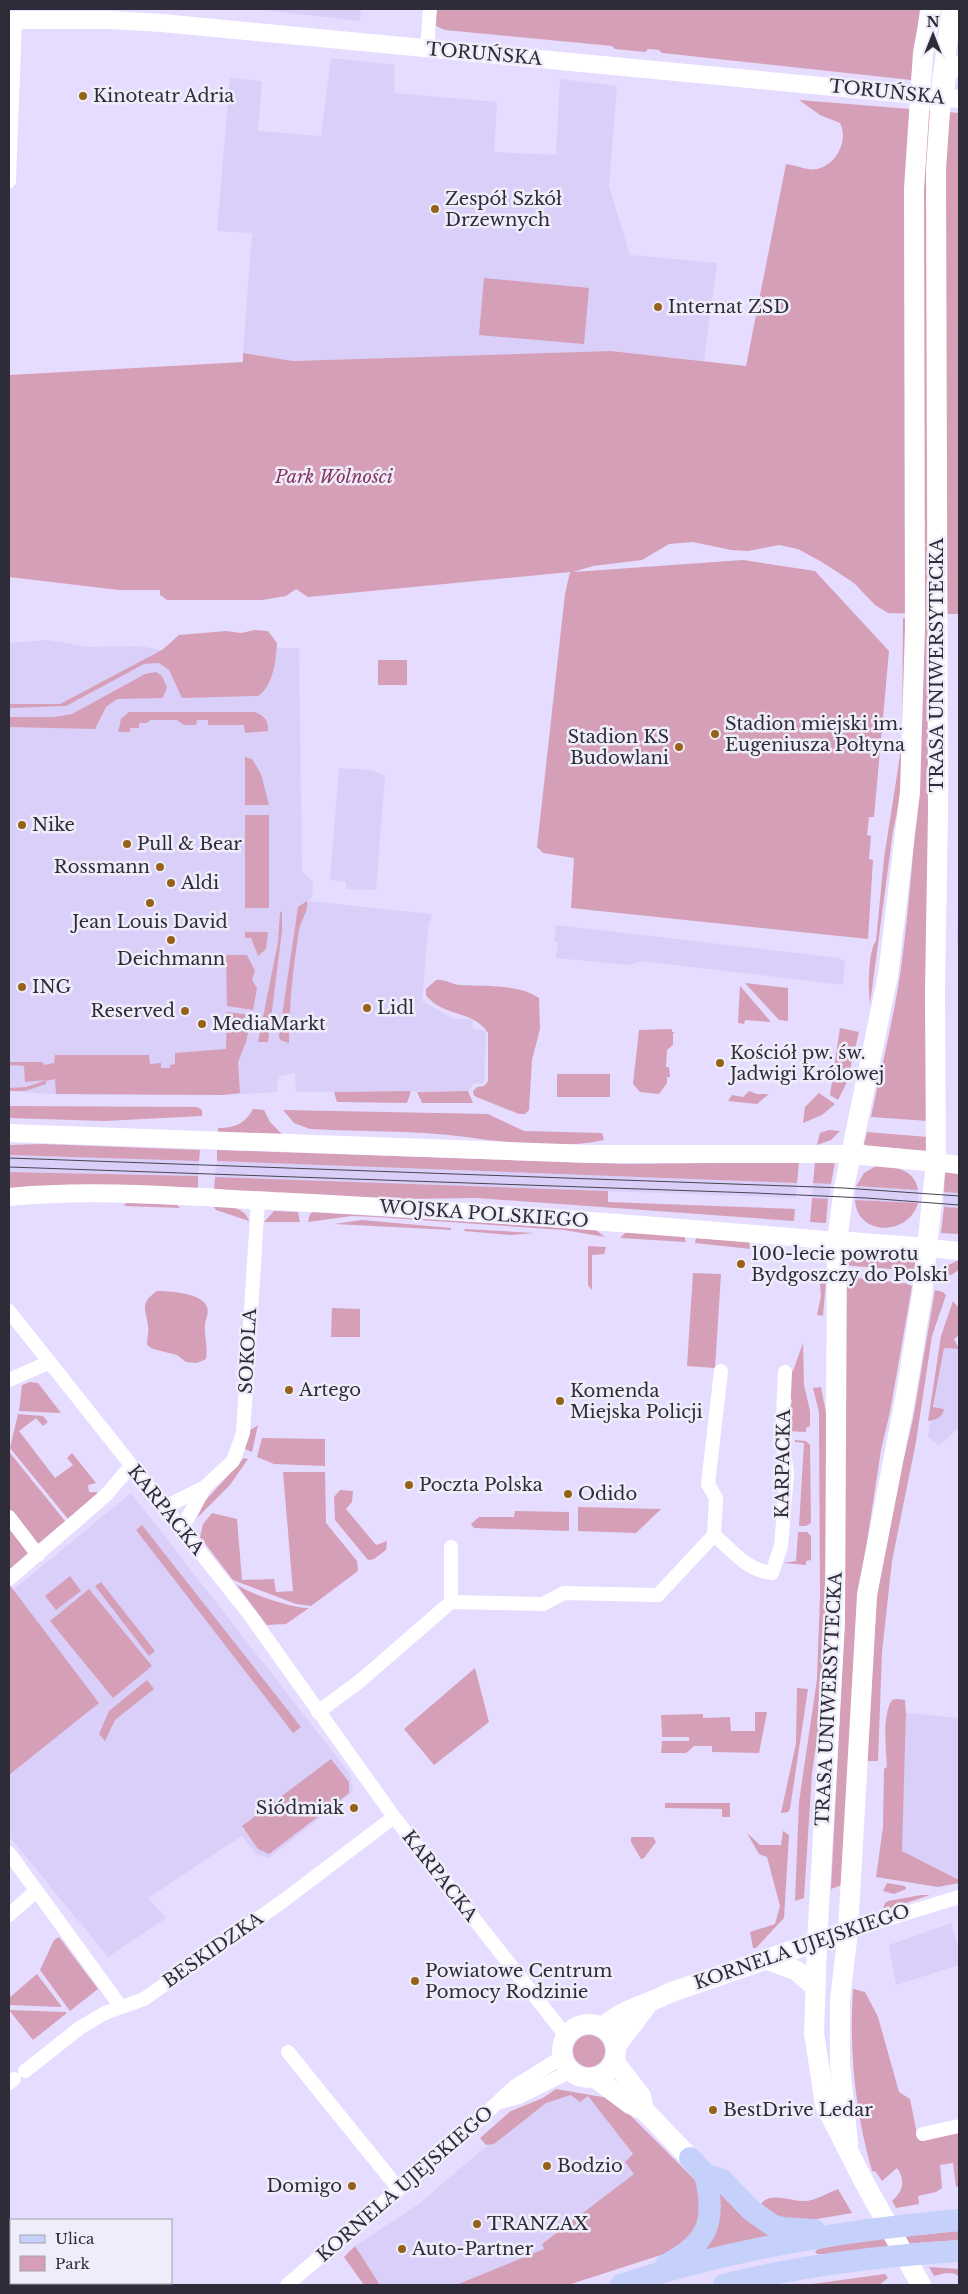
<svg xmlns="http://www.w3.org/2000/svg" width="968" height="2294" viewBox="0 0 968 2294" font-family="'Libre Baskerville',serif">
<rect width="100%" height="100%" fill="#e5dcff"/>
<path fill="#dacff8" d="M253,9H361L360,21Z
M331,58L395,65L394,93L497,102L494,152L556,155L560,79L617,86L609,186L630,255L717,263L704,361L611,351L293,361L243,353L252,233L217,231L230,78L262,81L258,131L321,136Z
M49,640L87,647L139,646L162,650L299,648L302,871L313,882L312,897L308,901L432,914L428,928L422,1001L454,1019H472L473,1029L486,1031L484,1084L474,1083L468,1091L296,1092L295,1073L280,1076L277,1083V1092L223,1095L48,1094L9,1091V643Z
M958,696L959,697V945H957L959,872Z
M339,768L372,770L385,776L376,890L346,889V882L330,880Z
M556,925L839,958L845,962L843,985L642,961L628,965L556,958L558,943L554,942Z
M9,1155L199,1161L198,1176L9,1172Z
M217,1161L797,1183L796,1198L215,1177Z
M813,1183L831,1184L828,1199L812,1198Z
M856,1186L918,1190V1203L855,1200Z
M944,1192L959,1193V1208L944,1207Z
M944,1348L959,1349V1428L939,1445L928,1437L930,1422L943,1412V1409L933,1408Z
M131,1493L350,1774L353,1792L269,1858L257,1855L242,1836L148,1898L166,1918L108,1957L9,1836V1775L98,1703L13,1590Z
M906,1713L959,1718V1880L902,1851Z
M951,1923L959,1949V1965L896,1985L889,1945Z
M571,2095L588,2096L633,2155L634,2174L542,2244L545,2249L458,2285H380L355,2246L420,2203L477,2154L546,2103Z"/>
<path fill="#d69fb8" d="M430,9H920L911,80L662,53L659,50L648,49L645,52L615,49L612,46L445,30L429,23Z
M799,100L959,113V614H929L928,1121L871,1117C881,1068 894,1018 901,968C917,851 920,732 924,614L888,613L875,605L854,583L822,562L798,549L779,545L748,551L731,550L693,542L669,544L642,560L593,566L573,572L743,560L815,571L889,651L874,817H869L867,835L871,836L869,859L873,860L868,939L571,908L574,858L543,853L537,847L565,594L570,572L308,597L296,589L286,596L262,600H167L160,595V590H119L9,577V375L243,362V353L293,361L611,351L746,366L786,164C795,165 809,171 817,169C836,165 849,141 840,123L820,115Z
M484,278L589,288L584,344L479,335Z
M903,618H907C906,689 910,762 893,831L870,1004C868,991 868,950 876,941L884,858L902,743Z
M255,630L268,631L277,643C276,660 273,687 258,696L182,698L169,670L159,663L144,664L66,706L9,708V704H60L162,650L179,635L226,631L241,633Z
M378,660H407V685H378Z
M156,672L162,676L167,687L163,698L117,699L106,707L95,729L9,727V717H55L72,714L145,674Z
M129,712H255C264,716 269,720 268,731L245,733L244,725H208V720H197L196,725H184L177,720H150L147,723H139V728H130V732H118L121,719Z
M245,757L252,759L261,774L269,805H245Z
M245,815H269V908H245Z
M307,901C309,910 301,920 299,930C293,968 289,1005 289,1043L280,1040L279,1036L298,907Z
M282,911V931L268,1042H258L278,942L280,913Z
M245,932H268L266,949L258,956L251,938H245Z
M226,955H247L255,971L252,980L257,988L253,1010L227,1006Z
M436,980C445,979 451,984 459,985C484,987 518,983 539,998L540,1029L532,1060L529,1110L525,1114H519L474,1096L473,1091L477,1087L484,1086L488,1081V1033C474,1010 442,1017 426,995V989Z
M745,983L788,988V1021L779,1020Z
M740,986L771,1022L745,1020L744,1024L738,1023Z
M227,1012L252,1015L246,1042L238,1062L240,1093L223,1095L56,1094L55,1079L46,1081V1084L25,1091H9V1088L26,1087L46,1080L25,1082L24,1066L9,1065V1062H43L44,1065L54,1063L55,1055H149L150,1064L161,1063V1068H170V1065L175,1064V1053L226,1049Z
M840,1028L859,1032L847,1082L838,1100L830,1095Z
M672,1029V1032H675L673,1034V1045L667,1050L666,1067H669L670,1077H667V1083L659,1094L640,1092L633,1084L639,1030Z
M557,1074H610V1097H557Z
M411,1091L407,1103L337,1102L334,1092Z
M468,1091L473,1103H422L417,1092Z
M749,1091L757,1094H769L757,1104L728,1101L732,1095L743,1097Z
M819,1093L835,1104L822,1115L803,1123L805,1107Z
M9,1106L197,1107L202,1110V1116L104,1121L9,1118Z
M253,1109L264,1110L270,1122L283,1135L218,1133V1128C234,1128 245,1124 253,1109Z
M283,1110L488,1114L524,1131L602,1133L604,1140C545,1153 485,1137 425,1133C387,1131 348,1131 310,1129L294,1123Z
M829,1130L840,1131L831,1140L817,1145L820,1133Z
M867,1132L928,1137L927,1151L866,1146L864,1144Z
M42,1144L200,1150L199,1161L9,1155V1145Z
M217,1150L625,1164L799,1162L797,1183L217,1161Z
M815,1162H835L831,1184L813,1183Z
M876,1166C894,1166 915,1169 918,1190L856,1186L864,1173Z
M945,1170L959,1172V1193L944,1192Z
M9,1172L198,1176V1190H9Z
M215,1177L608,1191V1202L795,1209L794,1221L477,1198L398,1199L214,1191Z
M812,1198L828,1199L826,1223L810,1222Z
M855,1200L918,1203C909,1236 857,1237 855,1200Z
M126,1203L177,1205L180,1208L124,1206Z
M214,1207C227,1207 244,1205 249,1221L216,1210Z
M944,1207L959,1208V1234L941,1233Z
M274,1211L298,1212L300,1222H264Z
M313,1212L596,1230L605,1237L564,1230L376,1217L352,1216L308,1222L310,1214Z
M362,1220L451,1228V1230L334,1224Z
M465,1229L535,1233L511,1235L464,1231Z
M626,1232L684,1236L686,1242L620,1238Z
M696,1238L749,1242L751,1249L695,1243Z
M588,1246L606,1247L604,1254L592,1255V1290L588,1285Z
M843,1250L916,1257L914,1271L843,1265Z
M959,1260V1270L951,1275L939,1274L946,1266Z
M693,1273L721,1274L715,1368L687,1366Z
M856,1278L905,1283L912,1286L890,1412L881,1450L860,1588L842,1885L831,1889L845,1618L843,1280Z
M826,1281L823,1316L817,1315L821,1296L820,1284Z
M935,1290L943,1292L946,1295L932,1336L916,1442L892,1561L882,1652L878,1761H867L877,1592L890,1517L913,1419Z
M157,1291C169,1291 200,1293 206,1305C210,1312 206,1317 205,1324C204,1335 208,1347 206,1359L197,1363L186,1362L177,1355L153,1349L147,1345C147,1338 149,1332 148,1326C146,1308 139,1304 157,1291Z
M953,1301L959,1308V1335L954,1339L959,1349L944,1348L933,1407L944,1409C943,1417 936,1420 928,1421L941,1336Z
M332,1308L360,1309V1337H331Z
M803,1343L804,1385L810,1411V1426L806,1428V1432L787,1431L786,1408L791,1405L792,1400L787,1395L790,1372L793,1371Z
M30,1382L38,1383L61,1413L19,1411L22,1385Z
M821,1387L826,1413L828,1595L824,1692L812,1773L804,1898L795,1901L799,1802L817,1679L820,1596L819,1427V1412L813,1388Z
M18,1414L43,1416L48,1422L43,1426L36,1418L19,1431L55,1478L73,1465L67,1458L72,1453L96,1483L88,1485L89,1492H97V1494L68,1519L10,1448Z
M258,1425L252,1452L245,1449L249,1431Z
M262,1438L325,1439V1466L274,1464L257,1457Z
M795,1440L806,1441L810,1445L811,1523L806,1526H799L804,1443L795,1442Z
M10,1453L65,1521L39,1543L33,1542L9,1511Z
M244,1458L248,1459L230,1485L197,1518L205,1501Z
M283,1472H325L326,1523L357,1561L358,1571L311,1606L296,1604L233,1580L200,1537L203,1524L212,1513L237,1519L242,1580L274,1579L276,1592L293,1591Z
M340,1490L353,1491L352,1502L346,1509L376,1545L387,1541L386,1550L374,1559L368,1560L335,1520L334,1497Z
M578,1507L661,1509L636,1533L578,1531Z
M515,1511L569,1512V1531L474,1528L471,1524L479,1517H514Z
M9,1520L38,1555L9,1579Z
M142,1525L301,1727L293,1733L136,1530Z
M798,1532H807L811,1536V1560L806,1561V1565L783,1563L796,1561Z
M70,1576L81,1591L56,1610L45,1596Z
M101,1582L155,1651L149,1656L95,1586Z
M9,1584L99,1703L9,1775Z
M236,1584C249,1594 293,1608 309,1608L286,1624L267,1625Z
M89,1589L152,1666L113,1698L50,1621Z
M475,1668L489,1722L434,1765L404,1729Z
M147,1680L154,1689L115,1720L105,1741L99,1734L109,1711Z
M797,1688L808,1689L790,1809L788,1812L781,1813L796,1743Z
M897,1699L905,1700L906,1713L902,1851L959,1880V1883L938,1887L876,1877L883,1827L884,1769L887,1767C886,1749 882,1715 892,1700Z
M755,1712H767L759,1753L712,1752V1746H694L686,1753H661L662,1741H689V1737H662L661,1715L703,1714V1718L730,1717L731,1731H755Z
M331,1759L349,1782V1793L269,1854L258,1849L242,1826Z
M665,1803H730V1817H722V1809L665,1808Z
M783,1831L789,1835L784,1918L756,1948H753L750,1932L775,1924L780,1906L767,1857L759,1854L747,1833L760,1845H781Z
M631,1837H653L656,1842L644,1858L641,1859L631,1842Z
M887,1883L905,1886L906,1889L894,1894L883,1891Z
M921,1895H930L882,1911L885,1903L888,1901Z
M59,1937L98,1989L70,2011L40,1970L54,1940Z
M37,1974L62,2007L9,2005V1998Z
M853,1989L865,1992L878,2017L899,2092L910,2099L917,2134L959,2132V2186L956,2187L953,2163L940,2165L942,2188L936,2192L918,2196L919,2204L896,2208L892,2201C903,2191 906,2181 897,2168L882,2181L876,2172L872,2171C855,2111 849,2052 853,1989Z
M9,2010L65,2012L67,2013L33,2040Z
M573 2051a16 16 0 1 1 32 0a16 16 0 1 1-32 0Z
M556,2089L614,2099L695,2180L704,2200L694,2236L664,2254L568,2285H456L544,2249L542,2244L634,2174L625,2162L633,2154L588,2096L580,2102L571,2095L546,2103L494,2144L486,2145L480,2138L511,2111L543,2098Z
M715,2187L773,2238L704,2252Z
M838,2189L852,2213L788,2224L761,2204C771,2191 791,2202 804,2201C815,2201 828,2193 838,2189Z
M959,2231V2240L915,2243L830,2254H817L815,2252L818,2249L852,2242Z
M355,2246L380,2285H364L344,2257Z
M929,2267L959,2269V2277C952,2270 943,2274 934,2276Z
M885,2274L888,2278L879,2285H805Z"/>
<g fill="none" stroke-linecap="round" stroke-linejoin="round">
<path stroke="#fff" stroke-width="14" d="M427,49L430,9
M948,87L949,77L959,62
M9,181L15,20
M9,1311L250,1615L394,1817L566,2036
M9,1380L50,1362
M165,1507L205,1487
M9,1517L38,1555
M182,1528L205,1487L233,1461L243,1433L258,1201
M714,1535L716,1498L708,1484L721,1371
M451,1547V1602
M9,1579L106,1495L131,1466
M318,1712L360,1681L451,1602L543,1604L564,1593L658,1595L714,1535C733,1551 746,1570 772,1573L781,1546L787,1473L782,1436L785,1372
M9,1853L121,2007
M9,1915L35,1892
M848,1931L959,1897
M288,2052L398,2188
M25,2071L81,2027L105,2013L144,1999L283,1901L394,1817
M9,2083L14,2079
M500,2102L519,2097L571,2071
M923,2134L959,2126
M287,2285L467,2131L514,2087L562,2057"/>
<path stroke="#fff" stroke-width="18" d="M9,20H111L162,23L959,99
M9,1133L590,1154H851
M936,1162L959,1165
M9,1197C103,1188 198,1198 292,1202C474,1211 655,1225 837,1241
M928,1248L959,1251"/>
<path stroke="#fff" stroke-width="20" d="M851,1154L936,1162
M837,1241L928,1248
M765,1959L797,1971L815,1987
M562 2051a27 27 0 1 1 54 0a27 27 0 1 1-54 0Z
M603,2027C622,2009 647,2005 669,1993L848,1931
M616,2046L648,2004
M614,2061L641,2096L644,2110
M594,2077L630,2104L644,2110L690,2158
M848,2143L840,2065V2000L848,1931L867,1595L905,1400L922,1295L936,1162L935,991L938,812L936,169L942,82L952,9
M921,2285L863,2180L825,2105L814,2033L817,1942L835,1622L837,1241L844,1188L888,975L910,792L915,628L914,189L923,53L931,9"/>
<path stroke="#c5d1fb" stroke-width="22" d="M690,2158L705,2174L722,2180L752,2211L772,2225L783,2228L814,2230
M666,2265C710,2242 716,2220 705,2174
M621,2285C730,2249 846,2230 959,2220
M724,2285C801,2265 880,2256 959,2251"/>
<path stroke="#484454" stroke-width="1" d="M9,1158L844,1188L959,1196
M9,1167L755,1193L866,1198L959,1205"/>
</g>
<g fill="#966118" stroke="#f0edfb" stroke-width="2">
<circle cx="83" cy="96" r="5"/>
<circle cx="435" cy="209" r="5"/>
<circle cx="658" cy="307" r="5"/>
<circle cx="715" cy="734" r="5"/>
<circle cx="679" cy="747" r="5"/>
<circle cx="22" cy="825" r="5"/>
<circle cx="127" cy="844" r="5"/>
<circle cx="160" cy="867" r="5"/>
<circle cx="171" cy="883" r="5"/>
<circle cx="150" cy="903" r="5"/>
<circle cx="171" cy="940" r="5"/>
<circle cx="22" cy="987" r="5"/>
<circle cx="367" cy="1008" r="5"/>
<circle cx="185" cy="1011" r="5"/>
<circle cx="202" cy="1024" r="5"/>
<circle cx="720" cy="1063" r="5"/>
<circle cx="741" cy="1264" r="5"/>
<circle cx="289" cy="1390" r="5"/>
<circle cx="560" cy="1401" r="5"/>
<circle cx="409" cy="1485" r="5"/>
<circle cx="568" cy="1494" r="5"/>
<circle cx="354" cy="1808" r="5"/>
<circle cx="415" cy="1981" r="5"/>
<circle cx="713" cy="2110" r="5"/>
<circle cx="547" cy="2166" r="5"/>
<circle cx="352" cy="2186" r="5"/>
<circle cx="477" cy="2224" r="5"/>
<circle cx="402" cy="2249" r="5"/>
</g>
<g text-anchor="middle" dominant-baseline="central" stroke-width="5" stroke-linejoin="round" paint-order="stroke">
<g font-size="18" fill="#2f2c39" stroke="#f0edfb">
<text transform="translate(484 54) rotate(5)">TORUŃSKA</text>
<text transform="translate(887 92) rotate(6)">TORUŃSKA</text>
<text transform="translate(937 665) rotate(-90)">TRASA UNIWERSYTECKA</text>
<text transform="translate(484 1214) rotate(4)">WOJSKA POLSKIEGO</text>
<text transform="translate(248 1351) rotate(-87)">SOKOLA</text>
<text transform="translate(783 1464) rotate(-89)">KARPACKA</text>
<text transform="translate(166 1510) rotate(51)">KARPACKA</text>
<text transform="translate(829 1699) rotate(-87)">TRASA UNIWERSYTECKA</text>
<text transform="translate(440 1876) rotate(52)">KARPACKA</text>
<text transform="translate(802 1947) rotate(-19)">KORNELA UJEJSKIEGO</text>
<text transform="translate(213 1950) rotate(-35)">BESKIDZKA</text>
<text transform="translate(405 2184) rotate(-41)">KORNELA UJEJSKIEGO</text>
</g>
<g font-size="18" fill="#2f2c39" stroke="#f0edfb" text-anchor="start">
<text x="93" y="96">Kinoteatr Adria</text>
<text x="445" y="199">Zespół Szkół<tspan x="445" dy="21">Drzewnych</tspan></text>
<text x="668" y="307">Internat ZSD</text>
<text x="725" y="724">Stadion miejski im.<tspan x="725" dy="21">Eugeniusza Połtyna</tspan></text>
<text x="669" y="737" text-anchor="end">Stadion KS<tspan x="669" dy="21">Budowlani</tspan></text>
<text x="32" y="825">Nike</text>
<text x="137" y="844">Pull &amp; Bear</text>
<text x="150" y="867" text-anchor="end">Rossmann</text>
<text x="181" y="883">Aldi</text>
<text x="150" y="922" text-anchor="middle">Jean Louis David</text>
<text x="171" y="959" text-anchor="middle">Deichmann</text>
<text x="32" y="987">ING</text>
<text x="377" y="1008">Lidl</text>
<text x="175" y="1011" text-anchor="end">Reserved</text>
<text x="212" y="1024">MediaMarkt</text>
<text x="730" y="1053">Kościół pw. św.<tspan x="730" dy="21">Jadwigi Królowej</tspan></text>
<text x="751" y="1254">100-lecie powrotu<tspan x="751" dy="21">Bydgoszczy do Polski</tspan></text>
<text x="299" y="1390">Artego</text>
<text x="570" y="1391">Komenda<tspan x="570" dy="21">Miejska Policji</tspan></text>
<text x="419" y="1485">Poczta Polska</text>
<text x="578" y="1494">Odido</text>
<text x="344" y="1808" text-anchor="end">Siódmiak</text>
<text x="425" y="1971">Powiatowe Centrum<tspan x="425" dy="21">Pomocy Rodzinie</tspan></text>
<text x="723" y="2110">BestDrive Ledar</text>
<text x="557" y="2166">Bodzio</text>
<text x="342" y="2186" text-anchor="end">Domigo</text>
<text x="487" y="2224">TRANZAX</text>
<text x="412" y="2249">Auto-Partner</text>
</g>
<g font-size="18" font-style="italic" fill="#873460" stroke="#f0edfb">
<text x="334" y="477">Park Wolności</text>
</g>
</g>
<rect width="968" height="2294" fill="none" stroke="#2f2c39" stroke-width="20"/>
<rect x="10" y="2219" width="162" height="65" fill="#f0edfb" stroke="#a3a0ad"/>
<rect x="20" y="2235" width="25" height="8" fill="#c5d1fb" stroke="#a3a0ad"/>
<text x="55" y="2244" font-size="15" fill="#2f2c39">Ulica</text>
<rect x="20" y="2256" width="25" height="15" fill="#d69fb8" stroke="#a3a0ad"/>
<text x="55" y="2269" font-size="15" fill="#2f2c39">Park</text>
<g transform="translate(933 35)" stroke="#f0edfb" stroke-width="4" paint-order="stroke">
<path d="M0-4L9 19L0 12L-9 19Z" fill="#2f2c39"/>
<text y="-8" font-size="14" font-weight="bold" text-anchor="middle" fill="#2f2c39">N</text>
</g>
</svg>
